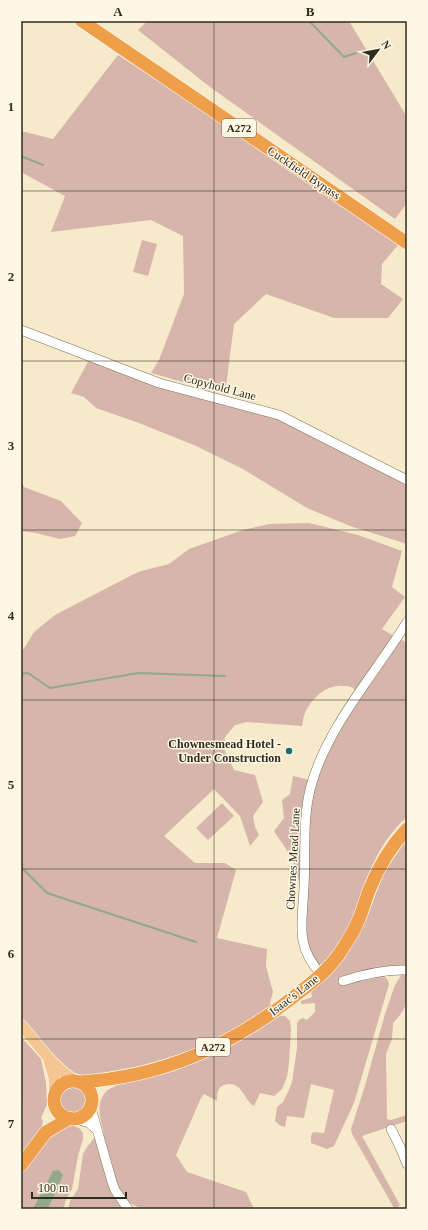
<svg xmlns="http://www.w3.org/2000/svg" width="428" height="1230" viewBox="0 0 428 1230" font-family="'Times New Roman',serif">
<rect width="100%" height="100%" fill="#f6eacb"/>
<path fill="#d6b5aa" d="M147,21H349L407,117V203L395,219L210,87L138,30Z
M118,55L199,107L398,245L382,264L381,284L403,299L388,318H334L266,294L234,324L225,394L151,373L159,360L184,294L183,236L151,220L51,232L65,196L21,172V131L53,139Z
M142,240L157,244L148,276L133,272Z
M89,360L277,419L407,485V544L350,526L307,508L243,469L196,446L139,423L96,408L84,397L71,393Z
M21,482L24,487L61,501L82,523L75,536L60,539L36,533L21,531Z
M309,523L358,535L402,551L392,587L405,597L382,629L394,636L355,690C352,686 348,686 344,686C327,683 311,699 305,713C303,717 303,722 302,726L247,722L235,725L225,737L224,749L234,770L255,775L263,802L253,816L255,827L259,835L250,846L240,816L214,789L164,836L195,863H225L236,870L217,938L267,949L266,966L273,992L270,1003L271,1005L237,1028L219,1038L190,1051L144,1065L86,1076L67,1071L21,1017V653L34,632L55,615L132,575L141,571L169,564L189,549L243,530L269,524Z
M400,639L407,643V817C384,837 371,865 361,893C358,902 356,913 352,922C345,937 334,951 324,964H319L308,951L300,885L292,858L274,831L284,818L282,800L290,794L293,776L310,780L354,705Z
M222,803L234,816L208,840L196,828Z
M407,839V968L379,975C385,976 388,978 389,984L354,1103L334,1146L327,1149L311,1143V1136L313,1132L324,1133L334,1090L311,1084L304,1118L287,1116L285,1127L279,1125L275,1121L277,1107L283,1102L289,1090L292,1082L297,1048V1023L299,1020L303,1018L307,1020L315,1012V1003L301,1004V1001L312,997L311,991L345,958L366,920L384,873Z
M402,974L407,975C407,999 411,1004 393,1023L392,1039L386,1054L387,1119L391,1120L407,1115V1121L362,1136L400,1205L397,1208H394L352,1134L351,1129L365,1086L385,1014L395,985Z
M280,1016H285L290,1021L291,1029L289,1063L287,1077L282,1089L274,1096L260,1093L254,1106C244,1101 242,1079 224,1085C217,1087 217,1095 217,1101L204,1094L201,1098L176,1155L187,1172L246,1192L254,1209H142L129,1203L118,1189L102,1136L104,1135C102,1122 95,1107 104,1094C114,1081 148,1078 164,1074C206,1061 243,1038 280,1016Z
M21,1037L41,1059L46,1083L47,1104L41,1118L43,1121L42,1126L52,1135L70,1125L79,1128L83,1133V1139L78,1156L72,1189L65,1202L64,1209H21V1122L23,1117Z
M58 1100a15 15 0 1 1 30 0a15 15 0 1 1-30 0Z
M95,1137L125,1209H68L70,1201L78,1189L83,1154L87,1147Z"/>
<path fill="#92a98a" d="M59,1170L63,1175L48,1209H33L53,1171Z"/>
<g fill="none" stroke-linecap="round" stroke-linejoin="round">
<path stroke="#92a98a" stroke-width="2" d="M309,21L344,57L356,53
M21,156L43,165
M21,674L28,673L50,688L138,673L225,676
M21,867L47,893L196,942"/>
<defs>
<path id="minor" d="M21,330L159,383L279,415L407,480
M321,974C294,945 303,922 304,886C306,853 302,819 311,786C327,727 375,674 407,622
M343,981C364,974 384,969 407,970
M91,1108L112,1182L115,1190L128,1209
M76,1119L89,1123L97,1130
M391,1129L400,1147L407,1164"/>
<path id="major" d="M21,1025C39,1045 51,1065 74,1080
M49,1061L54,1077L55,1095"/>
<path id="highway" d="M82,21L407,243
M54 1100a19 19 0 1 1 38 0a19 19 0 1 1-38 0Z
M80,1082C162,1077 231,1046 296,995C313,982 332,967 343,948C349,939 355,929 359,919C363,909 366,898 370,888C379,866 391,846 407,829
M21,1165L46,1132L70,1118"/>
</defs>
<use href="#minor" stroke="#7d7257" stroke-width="10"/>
<use href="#major" stroke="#fff" stroke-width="12"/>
<use href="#highway" stroke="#fff" stroke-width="14"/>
<use href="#minor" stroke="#fff" stroke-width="9"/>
<use href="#major" stroke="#f5c592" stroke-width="11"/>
<use href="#highway" stroke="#ef9e4a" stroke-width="13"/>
</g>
<path fill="none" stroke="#302b1f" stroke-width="1" stroke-opacity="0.55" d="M214,21V1209M21,191H407M21,361H407M21,530H407M21,700H407M21,869H407M21,1039H407"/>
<circle fill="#1f6874" stroke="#fff7e5" stroke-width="1.5" cx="289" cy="751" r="4"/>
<g text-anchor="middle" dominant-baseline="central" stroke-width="3" stroke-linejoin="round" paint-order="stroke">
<g fill="#fff7e5" stroke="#6e685a" stroke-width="1">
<rect x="222" y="119" width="34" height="18" rx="3"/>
<rect x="196" y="1038" width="34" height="18" rx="3"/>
</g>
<g font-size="11" font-weight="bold" fill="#302b1f">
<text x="239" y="128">A272</text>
<text x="213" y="1047">A272</text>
</g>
<g font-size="12" fill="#302b1f" stroke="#fff7e5">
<text transform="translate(304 173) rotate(34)">Cuckfield Bypass</text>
<text transform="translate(220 387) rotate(15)">Copyhold Lane</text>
<text transform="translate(293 859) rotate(-87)">Chownes Mead Lane</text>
<text transform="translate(294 995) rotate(-38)">Isaac's Lane</text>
</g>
<g font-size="12" font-weight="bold" fill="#302b1f" stroke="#fff7e5" text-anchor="end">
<text x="281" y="744">Chownesmead Hotel -<tspan x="281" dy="14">Under Construction</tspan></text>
</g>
</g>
<rect width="428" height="1230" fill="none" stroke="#fff7e5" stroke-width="44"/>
<g transform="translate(378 50) rotate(58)" stroke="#fff7e5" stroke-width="3" paint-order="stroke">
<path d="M0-3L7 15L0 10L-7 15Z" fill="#302b1f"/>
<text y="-6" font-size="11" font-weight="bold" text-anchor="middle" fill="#302b1f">N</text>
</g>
<path d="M32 1192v6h94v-6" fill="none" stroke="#302b1f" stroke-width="2"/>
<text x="38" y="1192" font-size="12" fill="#302b1f" stroke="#fff7e5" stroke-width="3" paint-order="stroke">100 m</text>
<rect x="22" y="22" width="384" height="1186" fill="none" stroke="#302b1f" stroke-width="1.5"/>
<g font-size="13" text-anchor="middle" font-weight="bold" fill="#302b1f">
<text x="118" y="16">A</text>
<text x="310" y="16">B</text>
<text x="11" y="111">1</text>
<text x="11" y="281">2</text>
<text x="11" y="450">3</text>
<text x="11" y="620">4</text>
<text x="11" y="789">5</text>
<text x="11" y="958">6</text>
<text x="11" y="1128">7</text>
</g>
</svg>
